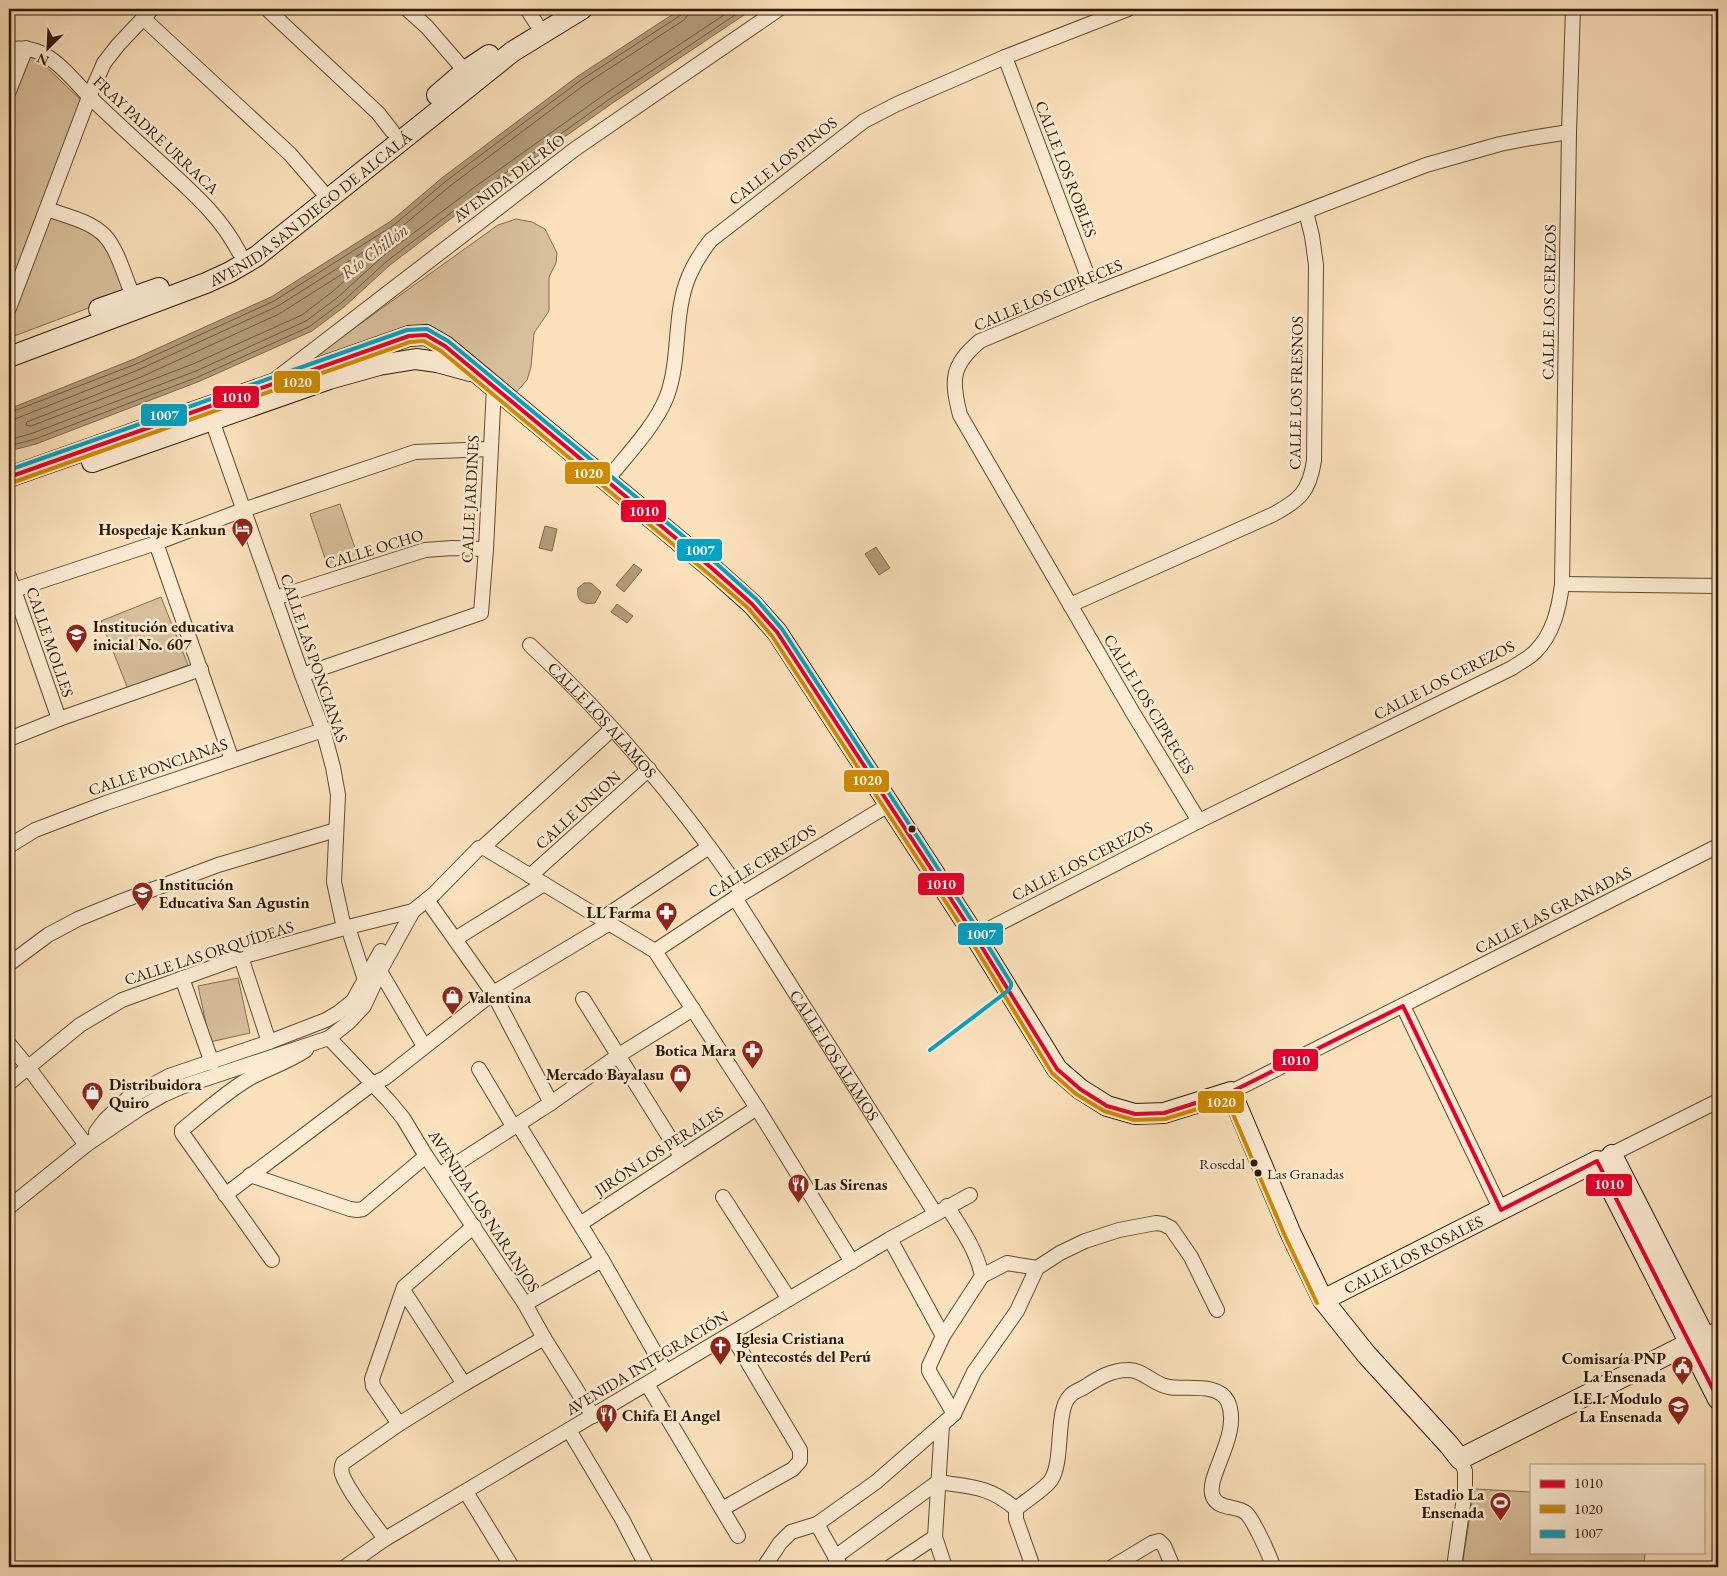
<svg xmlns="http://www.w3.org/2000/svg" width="1727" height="1576" viewBox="0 0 1727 1576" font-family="'EB Garamond',serif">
<rect width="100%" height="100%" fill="#fae1bb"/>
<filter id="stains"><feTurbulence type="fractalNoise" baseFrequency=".004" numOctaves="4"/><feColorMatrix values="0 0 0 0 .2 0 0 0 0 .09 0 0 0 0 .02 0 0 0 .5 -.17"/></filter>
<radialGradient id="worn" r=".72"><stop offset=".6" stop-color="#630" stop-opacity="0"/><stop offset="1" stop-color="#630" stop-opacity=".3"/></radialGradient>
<path fill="#d7bf9b" stroke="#826c4e" d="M27,56L39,60L81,100L9,295V105Z
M49,214L100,236L128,293L9,338V320Z
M516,219L532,222L545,229L557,253L556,263L549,277V311L534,333L531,367L527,380L513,396L427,326L300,367L498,225Z
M340,504L358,557L328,567L310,514Z
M161,597L188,665L128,689L101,621Z
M238,978L250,1033L210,1042L198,986Z
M1474,1489L1531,1492V1552H1645L1644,1567H1462Z"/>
<path fill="#b49d7b" stroke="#7e684a" d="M681,9H753L614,102L478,198L390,265L344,307L312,331L200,381L36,444L9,451V409L134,359L271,297L391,221L443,177L578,76Z
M545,526L557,529L552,551L539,548Z
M876,547L890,568L879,575L865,554Z
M634,564L642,570L624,592L616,585Z
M584,583H591L601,592L595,603C583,605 576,601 578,588Z
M617,604L633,616L627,623L611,612Z"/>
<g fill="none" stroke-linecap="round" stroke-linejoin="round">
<path stroke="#705a3e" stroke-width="1" d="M352,268H355V272L332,292L302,315L193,364L31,426L26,425L27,422L141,377L279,314Z
M9,413L136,364L274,301L394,225L446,181L581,80L681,15L683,9
M9,420L15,419L138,370L278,306L398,230L450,186L584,85L684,20L688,15L689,9
M9,440L33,433L196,371L306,321L337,298L383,256L472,189L608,92L733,9
M9,446L35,439L198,377L309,327L341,303L387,261L476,194L611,98L744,9"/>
<defs>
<g id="street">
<path d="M267,9L378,113L392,131"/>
<path d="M407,9L427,27L465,71"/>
<path d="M527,9L536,23"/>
<path d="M143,18L290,154L321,190"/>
<path d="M9,49C22,48 33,48 45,55C64,66 79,87 95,102C118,124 141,145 165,167C194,194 220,216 239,252"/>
<path d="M1005,57L1094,293"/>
<path d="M9,91L26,48"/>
<path d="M47,209C66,216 91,221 105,236C118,250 125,278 133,296"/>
<path d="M9,308L89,97L104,63L118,45L152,9"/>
<path d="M277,378L575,149L779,9"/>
<path d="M209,412L302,675L323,730L333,767L338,795L334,882L344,928"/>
<path d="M606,481C626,456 656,425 667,396C681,358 673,313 689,276C695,262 702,251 711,240L864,121L897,104L1005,57L1128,9"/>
<path d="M156,543L232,760"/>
<path d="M9,576L59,719"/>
<path d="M1562,584L1718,586"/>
<path d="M14,590L156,543L243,510L415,452L490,449"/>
<path d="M275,598L425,550L452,548L486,549"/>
<path d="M1070,605L1272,515C1300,500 1309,492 1314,461L1316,265L1312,236L1306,212"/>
<path id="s1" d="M530,645C610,719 681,804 742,893"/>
<path d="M302,675L481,613L486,549L494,387"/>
<path d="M9,739L59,719L201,669"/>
<path d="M1199,821L1133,713L960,415C951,380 951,365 980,341L1094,293L1426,165L1500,144L1531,138L1569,132"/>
<path d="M9,846L35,830L106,803L323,730"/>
<path d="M482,848L486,849L655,951L757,1108L852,1262"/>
<path d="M530,876L649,769"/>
<path id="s2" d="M735,898L935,1213"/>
<path d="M427,900L493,993L551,1103"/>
<path d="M603,918L709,847"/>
<path d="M348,927L365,980"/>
<path d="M975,936L1199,821L1512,668C1519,663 1529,658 1535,652C1553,634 1559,609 1562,584L1569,132L1573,9"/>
<path d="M455,939L544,884"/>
<path d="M655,951L735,898L890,804"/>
<path d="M241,957L269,1042"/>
<path d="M9,964L48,935L78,919L122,901L218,865L336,830"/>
<path d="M381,973L424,1046"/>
<path d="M182,978L212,1063"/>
<path d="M583,999L681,1156"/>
<path d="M1403,1006L1501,1210"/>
<path d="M329,1038L388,1100L403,1118L426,1156L525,1304L544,1338L593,1416"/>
<path d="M9,1044L28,1067L86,1145"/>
<path d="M479,1069L513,1126"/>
<path d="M9,1083L80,1025L122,1000L241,957L348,927L413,911"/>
<path d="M1231,1092L1718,846"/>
<path d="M518,1124L602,1260L666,1372"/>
<path d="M96,1132L105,1120L128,1098L169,1076L269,1042L326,1020L338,1013L353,1001L381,951"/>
<path d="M1604,1158L1718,1101"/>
<path d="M250,1175L350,1209L357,1210L363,1209L426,1156"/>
<path d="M439,1175L551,1103L619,1055L693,1009"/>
<path d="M225,1195L372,1084L385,1078L493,993L610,923"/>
<path d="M723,1197L789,1299"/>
<path d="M947,1206C961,1228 977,1251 982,1276L943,1336L929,1366V1371L954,1414"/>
<path d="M9,1207L86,1145L142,1107L163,1095L181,1087L329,1038L349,1022L364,1006L382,967L413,911L434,894L479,848H482L612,729"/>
<path d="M580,1224L757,1108"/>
<path d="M890,1239L943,1336"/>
<path d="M272,1260L182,1133V1130C204,1112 226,1092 250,1078C269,1068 288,1062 306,1050"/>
<path d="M982,1276L1007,1263L1037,1268"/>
<path d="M403,1290L464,1384"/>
<path d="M525,1304L602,1260"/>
<path d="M1697,1339L1718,1329"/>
<path d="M647,1384L738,1536"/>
<path d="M399,1424L373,1386L372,1379L404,1287L474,1226"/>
<path d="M942,1425L935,1537L945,1567"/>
<path d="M569,1430L622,1519L647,1567"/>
<path d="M466,1492L512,1567"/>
<path d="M722,1509L793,1469L800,1461V1450L731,1334"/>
<path d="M817,1524L841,1567"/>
<path d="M385,1539C372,1520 350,1495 342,1474C341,1470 341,1467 343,1463L399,1424L464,1384L544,1338"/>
<path d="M835,1557L938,1482C972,1487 989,1486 1016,1509"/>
<path d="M345,1567L385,1539L890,1239L970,1195"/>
<path d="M764,1567L780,1543L791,1532L817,1524L876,1482L954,1414L974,1372L1017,1311L1037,1268L1060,1253L1085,1241L1119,1230L1156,1223L1163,1224L1171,1228L1191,1257L1217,1310"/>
<path d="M890,1567L935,1537"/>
<path d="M1033,1567L1016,1519V1509C1024,1502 1046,1488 1051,1480C1064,1461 1055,1410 1070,1396C1073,1392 1079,1390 1083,1388C1097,1379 1110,1370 1128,1370C1142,1369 1154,1385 1169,1387C1186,1390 1219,1382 1228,1402C1242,1435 1204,1478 1213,1497C1219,1510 1237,1505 1246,1513C1253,1519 1271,1558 1273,1567"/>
<path d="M1112,1567L1152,1543L1159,1541L1164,1546L1173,1567"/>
<path d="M1454,1567L1465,1491V1471L1460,1459"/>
</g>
<g id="secondary">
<path d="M437,95L465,71L489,55"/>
<path d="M99,309L159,288"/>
<path id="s3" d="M9,357L206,283L230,272L257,256L512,52L582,9"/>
<path d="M92,462L329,379L379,365L416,359L437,362L470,371"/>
<path d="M9,477L409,336L426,335L445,346L714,570L752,604L777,632L975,936L1057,1069L1080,1089L1107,1106L1135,1114L1164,1113L1231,1092L1291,1234L1323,1300L1366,1354L1449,1445L1460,1459L1690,1343"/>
<path d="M1612,1155L1718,1363"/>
<path id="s4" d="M1323,1300L1597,1161L1718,1399"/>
</g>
</defs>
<use href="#street" stroke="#604a2f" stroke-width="16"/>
<use href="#secondary" stroke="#2d1800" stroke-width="22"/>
<use href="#street" stroke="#fcecd3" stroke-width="14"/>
<use href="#secondary" stroke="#fcecd3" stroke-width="20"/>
<defs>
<path id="bus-1" d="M9,477L409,336L426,335L445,346L714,570L752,604L777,632L975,936L1057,1069L1080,1089L1107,1106L1135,1114L1164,1113L1231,1092L1403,1006L1501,1210L1597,1161L1718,1399"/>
<path id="bus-2" d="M11,483L410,342L424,341L441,351L710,575L748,608L772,636L970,939L1052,1073L1076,1094L1104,1111L1134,1120L1165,1119L1227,1100L1285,1236L1317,1303"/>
<path id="bus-3" d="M9,470L407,330L427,329L448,341L718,565L756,599L782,629L980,933L1011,983V986L1009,990L930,1050"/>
</defs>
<use href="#bus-1" stroke="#fcecd3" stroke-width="8"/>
<use href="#bus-2" stroke="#fcecd3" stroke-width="8"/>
<use href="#bus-3" stroke="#fcecd3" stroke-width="8"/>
<use href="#bus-1" stroke="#e4002b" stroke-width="4"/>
<use href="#bus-2" stroke="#cf8a00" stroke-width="4"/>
<use href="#bus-3" stroke="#02a2c4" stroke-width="4"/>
</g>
<defs>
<symbol id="hotel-pin" viewBox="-11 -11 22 30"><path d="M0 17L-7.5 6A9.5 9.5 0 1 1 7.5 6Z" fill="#8f2418" stroke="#fcecd3"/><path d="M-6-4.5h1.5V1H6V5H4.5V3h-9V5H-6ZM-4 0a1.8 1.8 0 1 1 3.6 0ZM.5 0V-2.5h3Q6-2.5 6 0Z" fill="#fff"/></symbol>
<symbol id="school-pin" viewBox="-11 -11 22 30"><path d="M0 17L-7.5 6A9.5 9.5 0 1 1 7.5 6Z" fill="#8f2418" stroke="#fcecd3"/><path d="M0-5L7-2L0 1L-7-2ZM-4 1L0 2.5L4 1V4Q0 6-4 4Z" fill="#fff"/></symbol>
<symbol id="pharmacy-pin" viewBox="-11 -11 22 30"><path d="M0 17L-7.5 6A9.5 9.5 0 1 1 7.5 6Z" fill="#8f2418" stroke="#fcecd3"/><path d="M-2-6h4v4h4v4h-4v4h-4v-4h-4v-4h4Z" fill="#fff"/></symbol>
<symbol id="shop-pin" viewBox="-11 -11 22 30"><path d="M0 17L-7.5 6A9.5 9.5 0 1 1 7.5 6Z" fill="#8f2418" stroke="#fcecd3"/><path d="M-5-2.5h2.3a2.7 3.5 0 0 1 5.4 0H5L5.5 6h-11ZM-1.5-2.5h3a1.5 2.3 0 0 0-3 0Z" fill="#fff"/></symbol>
<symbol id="restaurant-pin" viewBox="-11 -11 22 30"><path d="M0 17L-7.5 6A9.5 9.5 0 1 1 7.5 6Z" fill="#8f2418" stroke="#fcecd3"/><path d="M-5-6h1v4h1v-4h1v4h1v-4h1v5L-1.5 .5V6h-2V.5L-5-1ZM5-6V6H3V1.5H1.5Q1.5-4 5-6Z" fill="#fff"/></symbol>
<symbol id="church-pin" viewBox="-11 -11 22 30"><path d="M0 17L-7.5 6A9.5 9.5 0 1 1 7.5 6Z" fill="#8f2418" stroke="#fcecd3"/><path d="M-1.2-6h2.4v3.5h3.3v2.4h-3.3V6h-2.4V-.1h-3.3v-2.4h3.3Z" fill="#fff"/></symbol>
<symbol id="civic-pin" viewBox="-11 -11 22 30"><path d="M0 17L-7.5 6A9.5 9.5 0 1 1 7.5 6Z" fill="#8f2418" stroke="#fcecd3"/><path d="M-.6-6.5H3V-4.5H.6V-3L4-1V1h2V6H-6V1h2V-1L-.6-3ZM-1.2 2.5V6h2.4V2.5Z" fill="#fff"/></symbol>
<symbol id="stadium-pin" viewBox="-11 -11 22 30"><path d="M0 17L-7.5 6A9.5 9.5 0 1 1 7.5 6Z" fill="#8f2418" stroke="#fcecd3"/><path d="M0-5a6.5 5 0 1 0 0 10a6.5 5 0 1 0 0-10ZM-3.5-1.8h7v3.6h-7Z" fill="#fff"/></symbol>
</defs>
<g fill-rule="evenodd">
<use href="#hotel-pin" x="230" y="516" width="25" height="34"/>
<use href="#school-pin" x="64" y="622" width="25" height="34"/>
<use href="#school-pin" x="130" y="880" width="25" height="34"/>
<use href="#pharmacy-pin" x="654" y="900" width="25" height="34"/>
<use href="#shop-pin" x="440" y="984" width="25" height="34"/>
<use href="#pharmacy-pin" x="740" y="1038" width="25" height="34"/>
<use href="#shop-pin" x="668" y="1062" width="25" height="34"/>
<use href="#shop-pin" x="80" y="1080" width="25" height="34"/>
<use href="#restaurant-pin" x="786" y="1172" width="25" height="34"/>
<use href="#church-pin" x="708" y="1334" width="25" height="34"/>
<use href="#civic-pin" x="1670" y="1354" width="25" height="34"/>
<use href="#school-pin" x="1666" y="1394" width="25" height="34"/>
<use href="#restaurant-pin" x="594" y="1402" width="25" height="34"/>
<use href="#stadium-pin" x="1488" y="1490" width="25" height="34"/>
</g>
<g fill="#2d1800" stroke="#fcecd3" stroke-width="2">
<circle cx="912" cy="829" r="4.5"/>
<circle cx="1254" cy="1163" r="4.5"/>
<circle cx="1258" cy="1173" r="4.5"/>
</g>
<g text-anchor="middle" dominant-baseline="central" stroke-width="5" stroke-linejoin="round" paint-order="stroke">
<g font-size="15" fill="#2d1800" stroke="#fcecd3" text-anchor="end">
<text x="1245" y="1163">Rosedal</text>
<text x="1267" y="1173" text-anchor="start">Las Granadas</text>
</g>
<g font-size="16" fill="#2d1800" stroke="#fcecd3">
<text transform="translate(156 135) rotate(43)">FRAY PADRE URRACA</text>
<text transform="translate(783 161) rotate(-38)">CALLE LOS PINOS</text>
<text transform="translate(1066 169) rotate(69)">CALLE LOS ROBLES</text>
<text transform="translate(509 178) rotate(-37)">AVENIDA DEL RÍO</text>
<text stroke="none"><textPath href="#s3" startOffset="339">AVENIDA SAN DIEGO DE ALCALÁ</textPath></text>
<text transform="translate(1048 295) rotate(-23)">CALLE LOS CIPRECES</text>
<text transform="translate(1549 302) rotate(-89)">CALLE LOS CEREZOS</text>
<text transform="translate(1296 393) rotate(-89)">CALLE LOS FRESNOS</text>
<text transform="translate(470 499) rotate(-87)">CALLE JARDINES</text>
<text transform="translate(374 549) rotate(-17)">CALLE OCHO</text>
<text transform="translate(50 642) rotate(71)">CALLE MOLLES</text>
<text transform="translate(314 658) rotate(71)">CALLE LAS PONCIANAS</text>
<text transform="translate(1444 680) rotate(-27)">CALLE LOS CEREZOS</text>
<text transform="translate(1149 704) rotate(59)">CALLE LOS CIPRECES</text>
<text stroke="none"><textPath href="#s1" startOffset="104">CALLE LOS ALAMOS</textPath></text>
<text transform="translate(158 767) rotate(-19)">CALLE PONCIANAS</text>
<text transform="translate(578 810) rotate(-42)">CALLE UNION</text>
<text transform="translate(762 861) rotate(-32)">CALLE CEREZOS</text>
<text transform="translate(1082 861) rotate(-27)">CALLE LOS CEREZOS</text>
<text transform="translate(1553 910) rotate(-27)">CALLE LAS GRANADAS</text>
<text transform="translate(209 953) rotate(-18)">CALLE LAS ORQUÍDEAS</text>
<text stroke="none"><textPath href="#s2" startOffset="186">CALLE LOS ALAMOS</textPath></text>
<text transform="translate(659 1151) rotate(-33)">JIRÓN LOS PERALES</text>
<text transform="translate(484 1211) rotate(57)">AVENIDA LOS NARANJOS</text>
<text stroke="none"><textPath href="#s4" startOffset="101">CALLE LOS ROSALES</textPath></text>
<text transform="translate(647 1363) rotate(-31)">AVENIDA INTEGRACIÓN</text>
</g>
<g font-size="16" font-weight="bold" fill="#2d1800" stroke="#fcecd3" text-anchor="end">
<text x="226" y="529">Hospedaje Kankun</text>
<text x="93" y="626" text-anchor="start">Institución educativa<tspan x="93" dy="18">inicial No. 607</tspan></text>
<text x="159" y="884" text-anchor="start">Institución<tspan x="159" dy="18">Educativa San Agustin</tspan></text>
<text x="651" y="912">LL Farma</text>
<text x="468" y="997" text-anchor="start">Valentina</text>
<text x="736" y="1050">Botica Mara</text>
<text x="664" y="1074">Mercado Bayalasu</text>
<text x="109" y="1084" text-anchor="start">Distribuidora<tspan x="109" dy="18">Quiro</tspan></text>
<text x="814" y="1184" text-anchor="start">Las Sirenas</text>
<text x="736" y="1338" text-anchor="start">Iglesia Cristiana<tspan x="736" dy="18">Pentecostés del Perú</tspan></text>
<text x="1666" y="1358">Comisaría PNP<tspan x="1666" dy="18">La Ensenada</tspan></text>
<text x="1662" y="1398">I.E.I. Modulo<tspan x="1662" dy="18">La Ensenada</tspan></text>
<text x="622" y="1415" text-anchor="start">Chifa El Angel</text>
<text x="1484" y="1494">Estadio La<tspan x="1484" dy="18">Ensenada</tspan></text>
</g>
<g font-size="18" font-style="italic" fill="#634d31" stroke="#fcecd3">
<text transform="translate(374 251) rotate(-37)">Río Chillón</text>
</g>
</g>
<g stroke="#fcecd3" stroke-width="2">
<rect x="273" y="370" width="48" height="24" rx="5" fill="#cf8a00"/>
<rect x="212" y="385" width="48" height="24" rx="5" fill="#e4002b"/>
<rect x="140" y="403" width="48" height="24" rx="5" fill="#02a2c4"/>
<rect x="564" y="461" width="47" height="24" rx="5" fill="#cf8a00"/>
<rect x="620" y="499" width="47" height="24" rx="5" fill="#e4002b"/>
<rect x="676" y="538" width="47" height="24" rx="5" fill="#02a2c4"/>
<rect x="843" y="769" width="47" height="24" rx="5" fill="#cf8a00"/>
<rect x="917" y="872" width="48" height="24" rx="5" fill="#e4002b"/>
<rect x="957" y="922" width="47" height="24" rx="5" fill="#02a2c4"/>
<rect x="1272" y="1048" width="47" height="24" rx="5" fill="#e4002b"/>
<rect x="1197" y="1090" width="48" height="24" rx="5" fill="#cf8a00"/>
<rect x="1585" y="1173" width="48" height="24" rx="5" fill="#e4002b"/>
</g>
<g font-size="14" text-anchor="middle" font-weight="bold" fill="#fff">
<text x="297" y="387">1020</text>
<text x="236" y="402">1010</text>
<text x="164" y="420">1007</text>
<text x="588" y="478">1020</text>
<text x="644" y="516">1010</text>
<text x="700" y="555">1007</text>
<text x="867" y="785">1020</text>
<text x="941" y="889">1010</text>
<text x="981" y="939">1007</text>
<text x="1295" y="1065">1010</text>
<text x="1221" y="1107">1020</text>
<text x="1609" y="1189">1010</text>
</g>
<rect width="1727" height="1576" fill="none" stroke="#fae1bb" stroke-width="30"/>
<rect x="10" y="10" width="1707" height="1556" fill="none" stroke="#2d1800" stroke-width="2.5"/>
<rect x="15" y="15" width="1697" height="1546" fill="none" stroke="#2d1800"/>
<rect x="1530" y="1464" width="175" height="90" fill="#fcecd3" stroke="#a9977f"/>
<rect x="1540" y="1480" width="25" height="8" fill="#e4002b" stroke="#a9977f"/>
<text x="1574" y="1488" font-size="15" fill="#2d1800">1010</text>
<rect x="1540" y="1505" width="25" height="8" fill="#cf8a00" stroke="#a9977f"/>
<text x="1574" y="1514" font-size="15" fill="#2d1800">1020</text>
<rect x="1540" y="1530" width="25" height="8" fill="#02a2c4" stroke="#a9977f"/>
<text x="1574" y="1538" font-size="15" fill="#2d1800">1007</text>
<g transform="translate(48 48) rotate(204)" stroke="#fcecd3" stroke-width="4" paint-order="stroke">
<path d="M0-4L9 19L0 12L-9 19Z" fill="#2d1800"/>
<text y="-8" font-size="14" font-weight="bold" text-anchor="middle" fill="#2d1800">N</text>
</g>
<rect width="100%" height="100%" filter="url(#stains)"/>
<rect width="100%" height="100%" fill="url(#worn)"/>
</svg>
